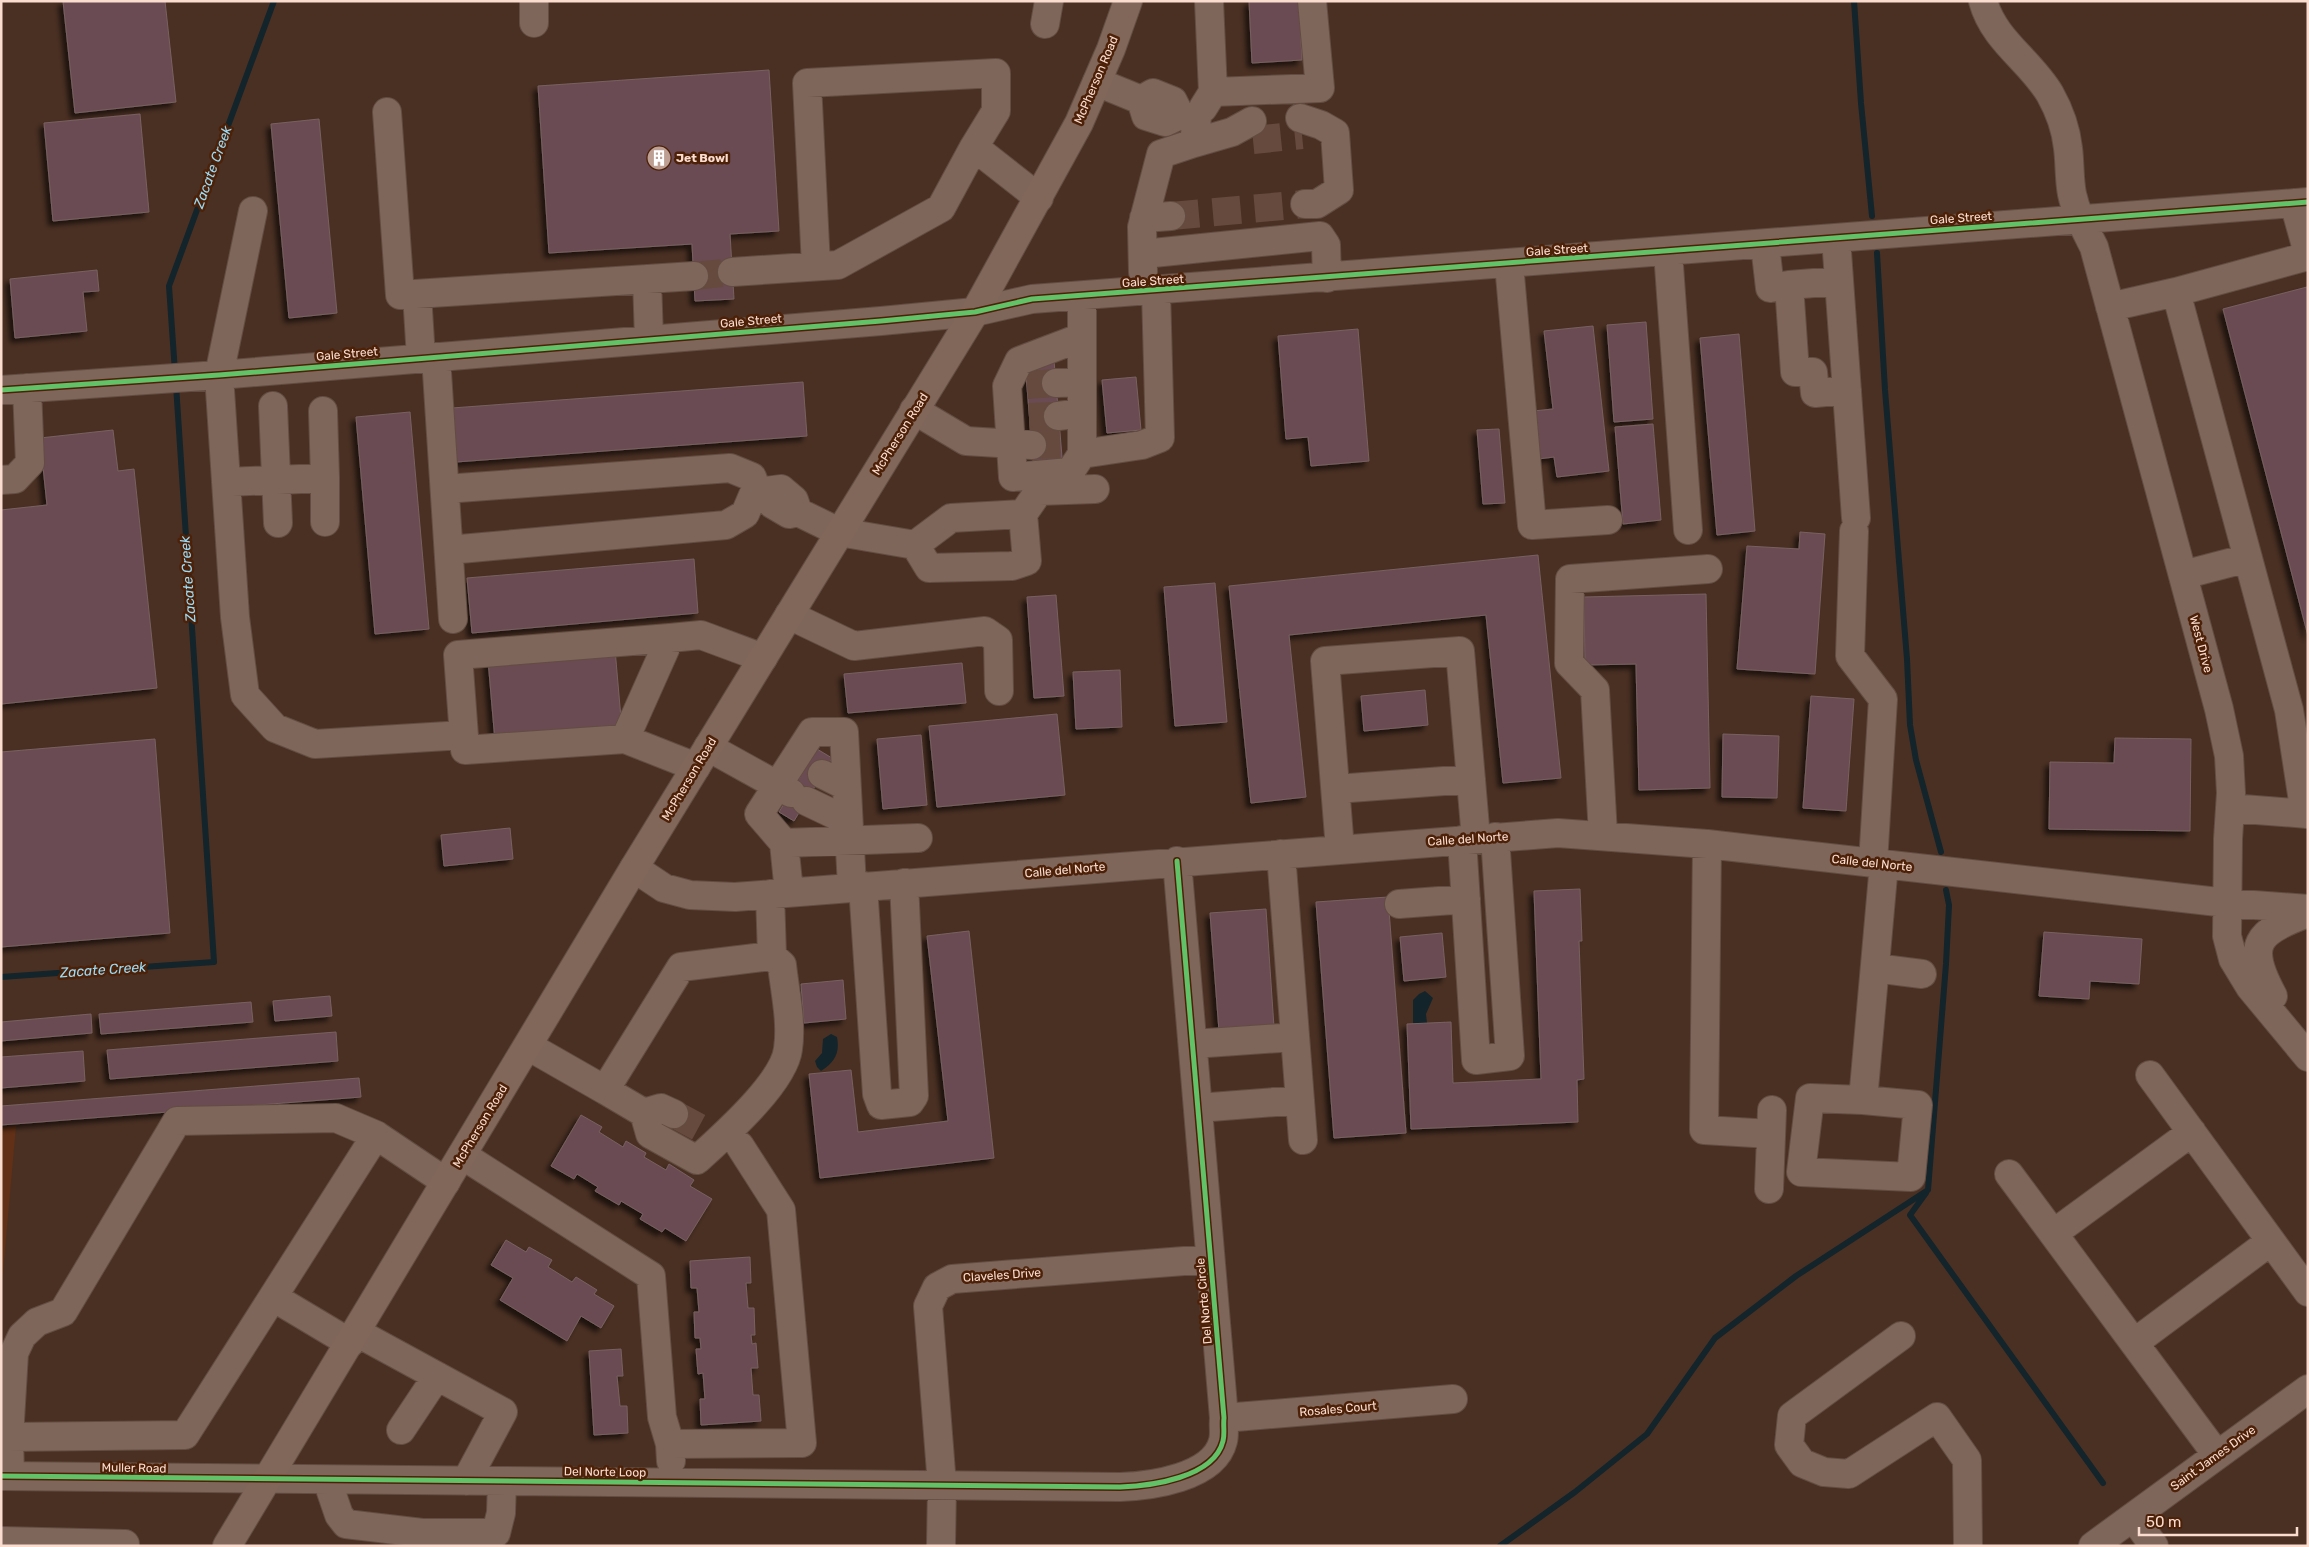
<svg xmlns="http://www.w3.org/2000/svg" width="2309" height="1547" viewBox="0 0 2309 1547" font-family="Rubik,sans-serif">
<defs>
<filter id="shadow"><feDropShadow dx="-4.5" dy="4.5" stdDeviation="2.5" flood-color="#0009"/></filter>
</defs>
<rect width="100%" height="100%" fill="#4a3023"/>
<path fill="#613016" d="M16,1126L1,1295V1127Z"/>
<path fill="#13242b" d="M1425,991L1433,998L1426,1014L1427,1023L1421,1028L1413,1024V1000L1419,994Z
M831,1034L837,1037C840,1053 835,1062 821,1071L817,1067L815,1061L822,1053L823,1039Z"/>
<g fill="none" stroke-linecap="round" stroke-linejoin="round">
<path stroke="#13242b" stroke-width="6" d="M1854,1L1861,103L1872,216
M1877,253L1885,390L1907,659L1910,725L1916,760L1941,852
M175,372L169,286L274,1
M1,977L214,962L176,385
M1926,1193L1910,1215L2103,1483
M1500,1546L1575,1492L1647,1434L1715,1338L1796,1276L1928,1190L1946,964L1949,905L1946,890"/>
</g>
<path fill="#6b4b52" stroke="#776161" filter="url(#shadow)" d="M63,1H165L176,102L75,113Z
M1249,1H1299L1302,60L1252,63Z
M769,70L779,231L730,234L734,299L695,301L692,244L549,253L538,86Z
M140,114L149,212L53,221L44,123Z
M319,119L337,313L289,318L271,124Z
M97,270L99,291L83,292L87,331L15,338L10,279Z
M2307,287L2308,291V636L2223,309Z
M1646,322L1653,419L1614,422L1607,325Z
M1593,326L1609,471L1557,477L1554,457L1538,459L1533,411L1553,409L1544,331Z
M1358,329L1369,461L1311,466L1308,437L1286,439L1278,336Z
M1739,334L1755,531L1717,535L1700,338Z
M1054,360L1063,469L1034,471L1025,363Z
M1136,377L1141,430L1107,433L1102,380Z
M803,382L807,436L456,462L452,408Z
M410,412L429,629L375,634L356,417Z
M1653,424L1661,520L1623,524L1615,427Z
M1499,429L1505,503L1483,504L1477,430Z
M113,430L118,471L134,469L157,688L1,704V510L47,505L40,438Z
M1800,532L1825,534L1815,674L1737,669L1747,546L1799,549Z
M1538,555L1561,778L1503,783L1486,615L1289,635L1306,797L1251,803L1229,586Z
M694,559L698,613L472,633L467,578Z
M1215,583L1227,722L1175,726L1164,587Z
M1706,594L1710,788L1639,790L1636,664L1585,665L1584,597Z
M1056,595L1064,696L1034,698L1027,597Z
M615,649L622,730L495,741L488,660Z
M962,663L966,703L848,713L844,674Z
M1120,670L1122,727L1076,729L1073,672Z
M1425,690L1428,725L1364,731L1361,696Z
M1811,696L1854,699L1846,811L1803,808Z
M1057,714L1065,795L937,807L929,726Z
M1723,734L1779,736L1777,798L1722,797Z
M921,735L927,805L883,809L877,739Z
M2115,738L2191,739L2190,831L2049,829L2050,762L2114,763Z
M155,739L170,933L1,947V752Z
M817,749L832,758L794,821L779,812Z
M510,828L513,859L444,866L441,835Z
M1580,889L1582,941H1579L1584,1079L1577,1080L1578,1122L1411,1129L1407,1024L1451,1022L1453,1083L1541,1079L1534,891Z
M1388,897L1406,1133L1334,1138L1316,902Z
M1266,909L1274,1027L1219,1031L1210,913Z
M969,931L994,1158L820,1178L809,1074L851,1070L858,1132L948,1121L927,936Z
M2044,932L2142,939L2139,984L2090,981L2089,999L2039,996Z
M1442,933L1446,977L1404,981L1400,937Z
M843,980L846,1019L804,1023L801,984Z
M330,996L332,1016L275,1021L273,1001Z
M251,1002L253,1022L101,1034L99,1014Z
M91,1014L92,1033L1,1041V1022Z
M336,1032L338,1061L110,1079L107,1050Z
M83,1051L85,1081L1,1088V1057Z
M359,1078L361,1097L1,1125V1106Z
M581,1115L602,1127L599,1132L623,1147L626,1141L646,1153L644,1157L666,1170L669,1164L694,1180L690,1186L712,1199L686,1241L665,1228L662,1232L640,1219L643,1214L621,1201L619,1205L595,1191L598,1187L577,1174L574,1179L551,1166Z
M506,1240L526,1252L529,1247L552,1260L548,1267L572,1282L576,1277L597,1290L594,1294L614,1306L601,1328L581,1316L567,1341L500,1300L513,1278L491,1265Z
M750,1257L751,1283H746L748,1308H754L755,1335H751L752,1344L756,1343L758,1368H751L753,1395H759L761,1421L701,1425L700,1399H705L703,1373L698,1374L696,1349H701L700,1338H695L694,1312H699L697,1288H691L690,1261Z
M621,1349L623,1376H617L620,1406H627L628,1433L594,1435L589,1351Z"/>
<g fill="none" stroke-linecap="round" stroke-linejoin="round">
<path stroke="#654a3d" stroke-width="28" stroke-dasharray="28 14" stroke-linecap="butt" d="M1253,140L1302,135
M1171,216L1305,204
M694,276L732,272
M1027,385L1056,383
M1029,417L1058,416
M1032,445L1061,444
M674,1114L702,1129"/>
<defs>
<path id="minor" d="M534,1V23
M1983,1C1994,41 2030,60 2050,94C2059,110 2066,129 2068,148C2070,163 2069,179 2072,194C2076,213 2085,229 2094,247L2219,709L2229,756L2231,793L2228,839L2227,936L2233,959L2250,987L2308,1057
M1045,24L1049,1
M1097,82L1141,100
M1213,92L1320,88L1312,1
M1153,93L1173,101L1180,115L1165,122L1146,116L1141,100Z
M1203,108L1213,92L1209,1
M387,112L400,295L694,276
M1300,118L1321,125L1335,133L1339,190L1317,204H1305
M1194,143L1232,132L1252,121
M974,147L1039,198
M2294,203L2308,253
M253,211L219,375L235,617L245,695L275,728L315,744L464,735
M1144,218L1171,216
M1836,238L1856,518
M1765,245L1770,288L1789,285L1795,372H1813L1815,393L1847,390
M1668,252L1688,530
M1143,254L1320,236L1326,245L1327,278
M1509,264L1532,525L1608,520
M732,272L838,265L941,208L974,147L996,111V73L807,83L816,266
M1143,272L1142,227L1161,154L1194,143L1197,117
M647,279L649,339
M1789,285L1839,281
M2176,292L2308,256
M417,294L421,358
M1082,296V454L1142,445L1160,438L1156,291
M2110,307L2176,292L2289,710L2305,814
M1082,337L1019,361L1007,386L1013,477L1070,472L1082,454
M436,357L453,619
M1056,383L1082,382
M1,390L219,375L881,321L975,312L1032,299L2308,202
M273,406L278,523
M914,410L966,441L1032,445
M323,411L325,478
M1058,416L1082,413
M1,480L15,479L30,463L27,388
M226,482L325,478V522
M445,489L730,468L752,477L756,488L745,514L726,525L449,550
M781,489L794,500L798,512L789,514L772,504L766,491Z
M798,512L839,532L915,545L951,518L1023,514L1027,561L1012,566L929,568L915,545
M1023,514L1039,491L1095,489
M1854,531L1850,656L1883,699L1873,863
M2183,575L2248,558
M789,615L854,646L985,631L998,640L999,691
M670,638L625,739L465,750L458,655L670,638L701,635L763,658
M625,739L696,767
M708,747L791,793
M822,774L846,786
M1336,789L1471,779
M806,801L848,821
M2230,808L2308,814
M1603,835L1595,690L1569,663L1570,579L1708,569
M1462,840L1476,1060L1510,1056L1495,837
M784,843L789,892
M1707,844L1704,1130L1771,1134
M1340,849L1325,661L1460,651L1476,839
M1281,854L1303,1140
M634,868L664,888L690,895L735,897L1558,833L1707,844L2227,903L2308,909
M863,886L877,1094L881,1105L910,1102L914,1096L904,883
M852,887L844,732H812L759,814L784,843L918,838
M1399,904L1466,899
M1875,968L1922,974
M2273,996C2245,944 2256,932 2308,913
M1193,1044L1295,1037
M528,1046L605,1090L681,967L772,956L770,894
M2150,1075L2308,1292
M605,1090L644,1113L650,1134L697,1160C722,1137 784,1083 788,1049C792,1022 785,992 782,965L772,956
M1863,1100L1918,1105L1911,1177L1801,1172L1810,1098L1863,1100L1884,864
M1198,1108L1300,1100
M644,1113L661,1108L674,1114
M462,1155L651,1276L662,1417L670,1444L671,1461
M2009,1174L2217,1455
M1769,1189L1772,1110
M2054,1233L2192,1132
M273,1297L350,1343
M356,1332L503,1412L466,1481
M1901,1336L1792,1416L1789,1445L1802,1463L1824,1472L1849,1474L1937,1417L1967,1460L1968,1546
M2134,1343L2271,1241
M1224,1418L1453,1399
M401,1430L437,1376
M9,1437L14,1353L22,1336L37,1322L63,1312L177,1121L336,1118L376,1135
M670,1444L802,1443L781,1210L740,1146
M1,1476L1120,1487C1150,1486 1214,1478 1223,1441C1225,1434 1223,1425 1224,1418L1177,861
M10,1476L9,1437L185,1435L376,1135L446,1182
M327,1480L339,1515L346,1524L422,1533H496L501,1513L502,1481
M2133,1517L2154,1546
M1,1541L125,1544L124,1546
M941,1546L942,1485L928,1306L937,1287L952,1279L1210,1259
M2093,1546L2308,1389"/>
<path id="major" d="M227,1546L634,868L975,312L1079,123L1111,49L1128,1"/>
</defs>
<use href="#minor" stroke="#634d42" stroke-width="30"/>
<use href="#major" stroke="#634d42" stroke-width="30"/>
<use href="#minor" stroke="#7f665b" stroke-width="28"/>
<use href="#major" stroke="#81675a" stroke-width="28"/>
<defs>
<path id="cycleway" d="M1,390L219,375L881,321L975,312L1032,299L2308,202
M1,1476L1120,1487C1150,1486 1214,1478 1223,1441C1225,1434 1223,1425 1224,1418L1177,861"/>
</defs>
<use href="#cycleway" stroke="#4d2108" stroke-width="8"/>
<use href="#cycleway" stroke="#61c268" stroke-width="5"/>
</g>
<defs>
<symbol id="building-disc" viewBox="-11 -11 22 22"><circle r="9.5" fill="#bda093" stroke="#4d2108"/><path d="M-4-6H4V6H1V3H-1V6H-4ZM-2.5-4.3h1.7v1.8h-1.7ZM.8-4.3h1.7v1.8H.8ZM-2.5-1h1.7V.8h-1.7ZM.8-1h1.7V.8H.8Z" fill="#fff"/></symbol>
</defs>
<g fill-rule="evenodd">
<use href="#building-disc" x="645" y="144" width="28" height="28"/>
</g>
<g text-anchor="middle" dominant-baseline="central" stroke-width="5" stroke-linejoin="round" paint-order="stroke">
<g font-size="12" fill="#fbddd0" stroke="#4d2108">
<text transform="translate(1096 80) rotate(-67)">McPherson Road</text>
<text transform="translate(1961 218) rotate(-4)">Gale Street</text>
<text transform="translate(1557 250) rotate(-4)">Gale Street</text>
<text transform="translate(1153 281) rotate(-4)">Gale Street</text>
<text transform="translate(751 321) rotate(-5)">Gale Street</text>
<text transform="translate(347 354) rotate(-5)">Gale Street</text>
<text transform="translate(900 434) rotate(-58)">McPherson Road</text>
<text transform="translate(2201 644) rotate(75)">West Drive</text>
<text transform="translate(689 779) rotate(-59)">McPherson Road</text>
<text transform="translate(1468 839) rotate(-4)">Calle del Norte</text>
<text transform="translate(1872 863) rotate(6)">Calle del Norte</text>
<text transform="translate(1065 870) rotate(-5)">Calle del Norte</text>
<text transform="translate(480 1126) rotate(-59)">McPherson Road</text>
<text transform="translate(1002 1275) rotate(-4)">Claveles Drive</text>
<text transform="translate(1204 1301) rotate(-95)">Del Norte Circle</text>
<text transform="translate(1338 1409) rotate(-5)">Rosales Court</text>
<text transform="translate(2213 1458) rotate(-36)">Saint James Drive</text>
<text transform="translate(134 1468) rotate(1)">Muller Road</text>
<text transform="translate(605 1472) rotate(1)">Del Norte Loop</text>
</g>
<g font-size="12" font-weight="bold" fill="#fbddd0" stroke="#4d2108" text-anchor="start">
<text x="676" y="158">Jet Bowl</text>
</g>
<g font-size="14" font-style="italic" fill="#9adbf6" stroke="#4d2108">
<text transform="translate(213 167) rotate(-70)">Zacate Creek</text>
<text transform="translate(188 579) rotate(-94)">Zacate Creek</text>
<text transform="translate(103 970) rotate(-4)">Zacate Creek</text>
</g>
</g>
<rect width="2309" height="1547" fill="none" stroke="#fbddd0" stroke-width="5"/>
<path d="M2139 1527v8h158v-8" fill="none" stroke="#fbddd0" stroke-width="2.5"/>
<text x="2146" y="1527" font-size="15" fill="#fbddd0" stroke="#4d2108" stroke-width="4" paint-order="stroke">50 m</text>
</svg>
